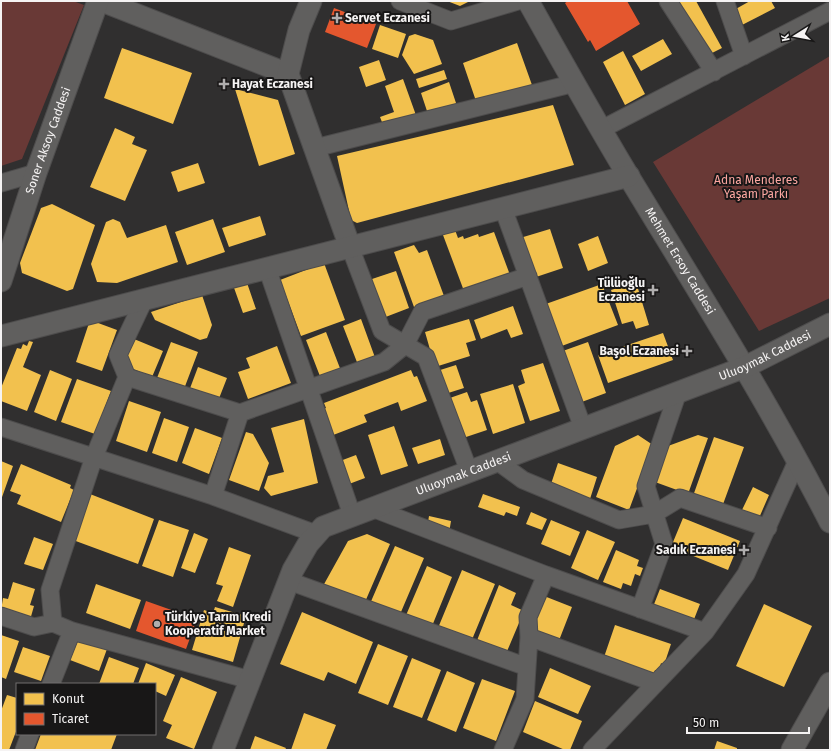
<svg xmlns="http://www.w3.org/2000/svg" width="831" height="751" viewBox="0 0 831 751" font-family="'Fira Sans',sans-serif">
<rect width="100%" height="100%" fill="#302f2f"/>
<path fill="#693936" d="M1,1H73L84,5L22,159L1,166Z
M830,56V298L759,331L653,162Z"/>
<path fill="#f2c14e" d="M447,1H470L460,6Z
M679,1H696L722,48L708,55Z
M750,1H771L775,8L742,25L734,10Z
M380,25L406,34L398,58L372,49Z
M415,34L433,40L442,64L414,74L402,55L409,36Z
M663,39L672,54L641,71L632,56Z
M517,43L532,85L477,104L463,63Z
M122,48L192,73L173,124L104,98Z
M623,51L645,94L625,105L603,62Z
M379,60L386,80L366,87L359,67Z
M444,70L447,79L419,88L416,79Z
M403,79L417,118L385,130L380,117L394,112L385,86Z
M449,82L457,106L429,117L421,93Z
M235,89L278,100L295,154L259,166Z
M553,105L574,165L357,223L351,220L337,156Z
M115,128L135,137L132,144L147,150L125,201L90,187Z
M198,163L205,183L178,192L171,172Z
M52,204L95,225L73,289L67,291L22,273L20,263L41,208Z
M260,216L266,235L229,247L222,228Z
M113,219L120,222L127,238L166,225L178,262L117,283L97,282L91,264L106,222Z
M213,219L225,252L187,265L175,232Z
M550,229L563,268L533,278L520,238Z
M455,230L458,238L463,236L464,239L478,234L479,237L494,232L510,275L464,291L443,235Z
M598,236L608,263L588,271L578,244Z
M414,245L419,253L427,250L444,296L414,307L394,252Z
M324,263L345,320L301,336L280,280Z
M396,271L409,308L383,318L369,280Z
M246,280L256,309L243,313L233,285Z
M636,282L649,325L636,329L633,321L622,324L611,290Z
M602,284L618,325L559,347L543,305Z
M202,295L212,325L207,338L200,340L155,320L151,312Z
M513,306L523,334L511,338L507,329L481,339L474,320Z
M361,319L377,363L360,370L343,326Z
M469,319L476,340L466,343L470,356L435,367L425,332Z
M90,320L117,330L102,371L76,362Z
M326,332L343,376L323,384L306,340Z
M663,333L673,360L608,383L598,355Z
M134,339L163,351L152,377L124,365Z
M29,341L33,342L23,367L41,375L27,411L1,401V388L17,348L21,349L23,344L27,346Z
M171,342L198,352L184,389L157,378Z
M588,342L606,393L579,403L560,352Z
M277,346L291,383L248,399L238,372L250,368L246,358Z
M543,363L560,411L530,421L518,386L525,383L521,370Z
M456,365L464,388L445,394L437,371Z
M198,367L227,378L218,401L189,391Z
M50,370L72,379L56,421L34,412Z
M411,370L414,377L417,376L427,401L401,411L398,402L364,415L367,422L328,437L323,409L326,408L324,403Z
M77,379L111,391L95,434L61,422Z
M513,384L525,423L493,434L480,394Z
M467,392L471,402L477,400L487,430L460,439L447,399Z
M129,401L161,412L147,452L116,441Z
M164,418L189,427L177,462L152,453Z
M304,419L318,483L271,496L264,488L268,476L284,472L271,428Z
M394,426L408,466L381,475L368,435Z
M195,428L222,438L209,474L182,463Z
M246,432L253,434L269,463L259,491L229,480Z
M638,435L653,445L629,510L596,497L615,446Z
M698,435L708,438L688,494L655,482L668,446Z
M714,437L744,447L722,507L693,496Z
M440,439L445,455L418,464L412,448Z
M356,455L365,478L349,484L340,461Z
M1,461L13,466L1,500Z
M558,463L597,477L590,499L551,484Z
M21,464L71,485L70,488L74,490L61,522L17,504L21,495L10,491Z
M753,487L769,495L759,518L742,510Z
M90,494L154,519L138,564L73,540Z
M483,494L520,507L517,516L506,512L504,516L478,507Z
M531,512L547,519L542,530L526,524Z
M429,516L451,521L449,533L427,528Z
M683,518L740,541L728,570L671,547Z
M159,520L189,530L173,577L142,566Z
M551,520L580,532L570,556L541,544Z
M587,530L615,542L598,580L571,568Z
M194,533L208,539L195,573L181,568Z
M367,534L390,544L365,602L323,586L348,541Z
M34,537L53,544L43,570L24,564Z
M395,546L424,558L398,619L369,606Z
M229,547L251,555L233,607L217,601L223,586L216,584Z
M616,550L639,560L637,566L643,568L640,576L635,574L631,586L623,583L621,589L603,582Z
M427,566L452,577L430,631L404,620Z
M462,570L495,584L471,642L438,628Z
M13,582L35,589L30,605L34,606L30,620L1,611L3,598L8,599Z
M96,584L141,600L130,629L86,613Z
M499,585L516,593L511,605L524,611L505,656L476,643Z
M660,589L700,604L691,627L651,612Z
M544,596L572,607L558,643L530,633Z
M764,604L812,626L784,687L736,666Z
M215,607L246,616L233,662L192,650L204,610L213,613Z
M302,612L373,642L356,684L328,672L324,681L280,664Z
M615,625L671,644L664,665L661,663L659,671L655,670L653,677L603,660Z
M1,635L19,641L6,679L1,677Z
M79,638L107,649L99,671L70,660Z
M378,644L408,656L388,705L358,693Z
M23,647L50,656L41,681L14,672Z
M109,657L139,668L133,684H99Z
M412,658L441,670L422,718L393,707Z
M146,663L175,675L166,696L155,691V684H138Z
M550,668L591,686L578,714L538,697Z
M447,671L475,683L456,732L427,720Z
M181,677L217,692L194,749L166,738L172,725L163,721Z
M482,679L515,691L496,741L463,728Z
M7,695L17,698V729L9,750H1V711Z
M535,701L582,721L570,750H565L523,732Z
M304,713L336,725L326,750H291Z
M41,734H117L111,750H35Z
M255,736L286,748L285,750H250Z
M717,741L737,748V750H714Z"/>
<path fill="#e4572e" d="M568,1H627L640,24L596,51L590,40L588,42L565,3Z
M334,8L376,24L367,48L325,32Z
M146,601L197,619L186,649L136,631Z"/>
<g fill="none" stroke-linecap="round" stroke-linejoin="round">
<defs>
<path id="minor" d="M400,1L451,21L518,1
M668,1L714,72
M725,1L744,56
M602,129L830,11
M315,148L575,83
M1,183L36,173
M503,208L583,428
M350,247L382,331L426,357L469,471
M267,268L352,515
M127,377L240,413
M1,427L213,496L316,534
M497,461L523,480L619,520L654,514L680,498L768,528
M213,496L240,413L384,362L405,345L422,312L528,276
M372,508L546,575L705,632
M289,581L527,667
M640,609L664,544L646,486L678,392
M1,616L34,627L53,623L72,631L250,680
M53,623L50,590L94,457L127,377L118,355L144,300
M529,637L655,683
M51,684L72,631
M24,750L30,734
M503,750L525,699L529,637L528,617L546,575
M592,750L705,632L746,574L798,459"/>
<g id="tertiary">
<path d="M102,1L288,74"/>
<path d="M311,1L299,30L288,74L350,247"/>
<path id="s1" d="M528,1C561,60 594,119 629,177C698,291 769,403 830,522"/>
<path id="s2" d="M1,281L36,173L98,1"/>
<path d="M1,336L629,176"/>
<path id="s3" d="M223,750L293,570L308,544L323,527L745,367L830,324"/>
<path d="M792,750L830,683"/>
</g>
</defs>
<use href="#minor" stroke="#4d4c4c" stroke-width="19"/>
<use href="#tertiary" stroke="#4d4c4c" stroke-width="23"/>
<use href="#minor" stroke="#605f5e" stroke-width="17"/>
<use href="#tertiary" stroke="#605f5e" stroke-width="21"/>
</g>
<g fill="#b0aeae" stroke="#181717" stroke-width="1.5">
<path d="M335 12h4v4h4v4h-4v4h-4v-4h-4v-4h4z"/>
<path d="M222 78h4v4h4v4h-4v4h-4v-4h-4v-4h4z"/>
<path d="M651 284h4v4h4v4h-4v4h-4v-4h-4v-4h4z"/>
<path d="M685 345h4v4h4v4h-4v4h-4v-4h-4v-4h4z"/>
<path d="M742 544h4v4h4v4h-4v4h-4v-4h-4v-4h4z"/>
<circle cx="157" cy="624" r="4"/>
</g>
<g text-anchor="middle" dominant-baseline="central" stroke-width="4" stroke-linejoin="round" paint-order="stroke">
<g font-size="12" font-weight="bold" fill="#f5f3f3" stroke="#181717" text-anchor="start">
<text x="345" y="18">Servet Eczanesi</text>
<text x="232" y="84">Hayat Eczanesi</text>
<text x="645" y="283" text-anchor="end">Tülüoğlu<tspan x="645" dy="14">Eczanesi</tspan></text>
<text x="679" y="351" text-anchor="end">Başol Eczanesi</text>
<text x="736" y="550" text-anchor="end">Sadık Eczanesi</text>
<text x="165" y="617">Türkiye Tarım Kredi<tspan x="165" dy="14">Kooperatif Market</tspan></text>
</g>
<g font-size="12" fill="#f5f3f3" stroke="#181717">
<text stroke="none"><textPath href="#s2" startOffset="148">Soner Aksoy Caddesi</textPath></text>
<text stroke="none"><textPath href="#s1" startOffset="301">Mehmet Ersoy Caddesi</textPath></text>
<text stroke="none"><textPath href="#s3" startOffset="720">Uluoymak Caddesi</textPath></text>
<text stroke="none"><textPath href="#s3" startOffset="396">Uluoymak Caddesi</textPath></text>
</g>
<g font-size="12" fill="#fba6a0" stroke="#181717">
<text x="756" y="180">Adna Menderes<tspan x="756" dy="14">Yaşam Parkı</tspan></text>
</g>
</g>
<rect width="831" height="751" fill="none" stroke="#f5f3f3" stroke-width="4"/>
<rect x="16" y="683" width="140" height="52" fill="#181717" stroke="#706f6f"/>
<rect x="24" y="693" width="20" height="12" fill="#f2c14e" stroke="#706f6f"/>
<text x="52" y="703" font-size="12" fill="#f5f3f3">Konut</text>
<rect x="24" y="713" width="20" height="12" fill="#e4572e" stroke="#706f6f"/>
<text x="52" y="723" font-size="12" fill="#f5f3f3">Ticaret</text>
<g transform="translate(795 36) rotate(259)" stroke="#181717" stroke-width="3" paint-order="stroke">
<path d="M0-3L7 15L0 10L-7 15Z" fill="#f5f3f3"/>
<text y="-6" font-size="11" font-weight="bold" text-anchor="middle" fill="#f5f3f3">K</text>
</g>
<path d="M687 727v6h122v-6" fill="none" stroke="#f5f3f3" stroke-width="2"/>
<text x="693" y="727" font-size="12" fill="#f5f3f3" stroke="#181717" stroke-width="3" paint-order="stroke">50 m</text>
</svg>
